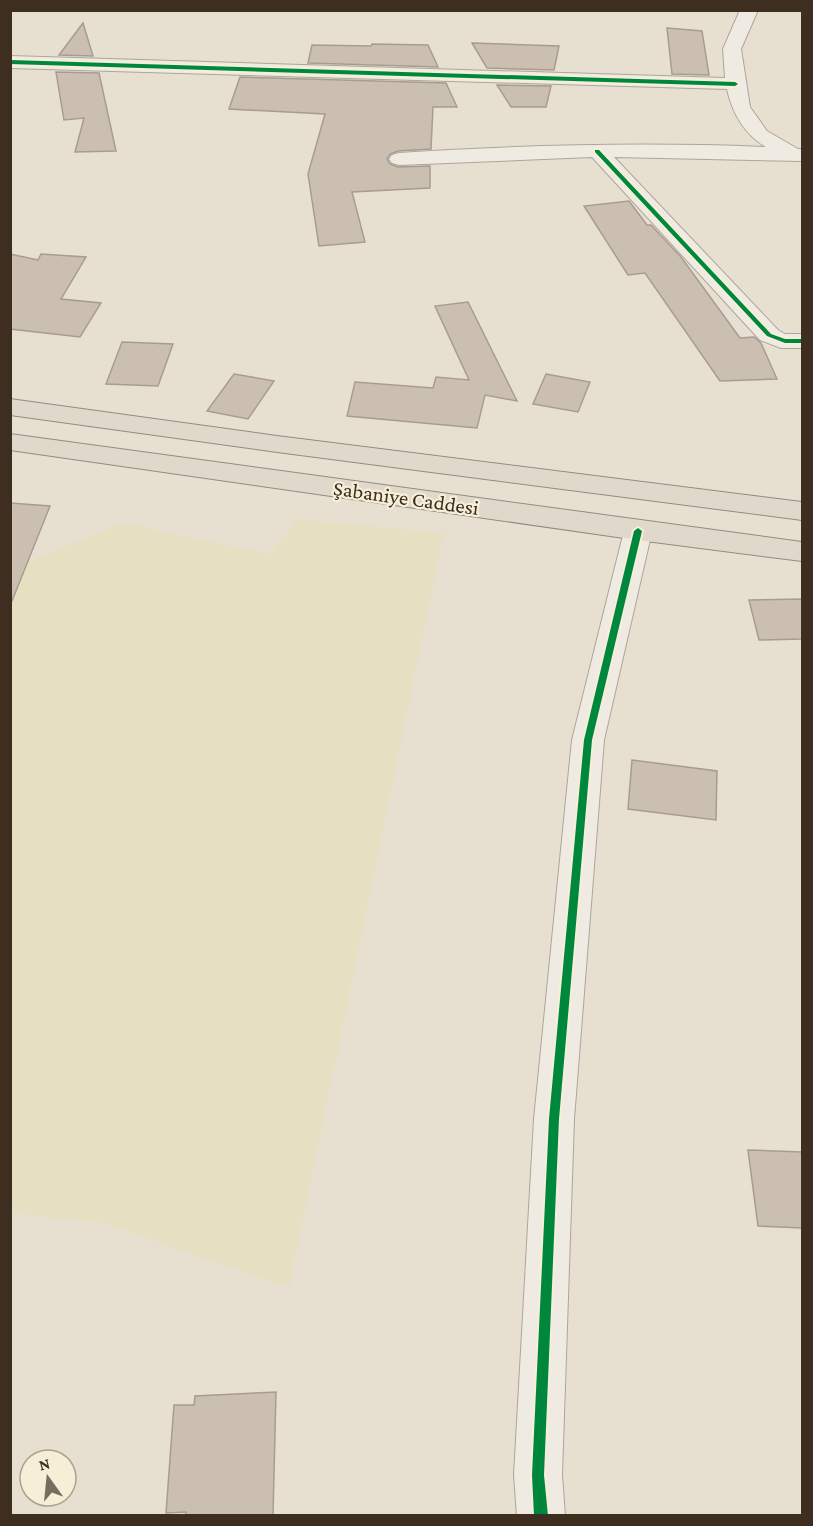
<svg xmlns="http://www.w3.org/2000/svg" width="813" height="1526" viewBox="0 0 813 1526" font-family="'Crimson Pro',serif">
<rect width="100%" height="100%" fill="#e7e0d1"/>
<path fill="#e6dfc2" d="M298,519L444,533L289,1288L103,1223L11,1213V568L124,523L269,554Z"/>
<path fill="#cbbfb2" stroke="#a89c90" stroke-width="1.5" d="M83,23L93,56L59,55Z
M667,28L702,31L709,75L672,74Z
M472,43L559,46L554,70L487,68Z
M372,44L428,45L438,67L308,63L312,45L371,46Z
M56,72L99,73L116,151L75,152L84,118L64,120Z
M240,77L446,83L457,107H433L431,149L398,151L390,154L387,159L390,164L398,167L430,166V188L352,192L365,242L319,246L308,174L325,114L229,109Z
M497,85L551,86L546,107H511Z
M629,201L647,225H651L681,257L740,338L754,337L761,343L777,379L720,381L645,273L628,275L584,206Z
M10,254L38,260L41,254L86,257L61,299L101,303L80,337L10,329Z
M468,302L517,401L485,395L477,428L347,416L355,382L433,388L436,377L469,380L435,306Z
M122,342L173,344L158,386L106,384Z
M234,374L274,381L248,419L207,411Z
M546,374L590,382L578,412L533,404Z
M10,503L50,506L12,601L10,600Z
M802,599V639L759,640L749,600Z
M632,760L717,771L716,820L628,809Z
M748,1150L802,1152V1228L758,1226Z
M276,1392L273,1515H186V1512L166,1513L174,1405H194L195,1396Z"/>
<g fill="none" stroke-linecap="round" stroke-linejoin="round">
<defs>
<path id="minor" d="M740,10H758L741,49L750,107L767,131L798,149H802V161L614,157L778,330L785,334H802V348H781L760,340L592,157L399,165L392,163L389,159L392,155L399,153C521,145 644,142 766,147C745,135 732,113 727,89L10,68V56L725,78L723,49Z
M638,522L648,524L652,531L604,740L574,1119L562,1475L565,1516H517L514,1475L534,1119L572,740L624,531L628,524Z"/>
<path id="trunk" d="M10,399L277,436L802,502V520L277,452L10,415Z
M10,434L802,542V561L638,540L10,450Z"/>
</defs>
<use href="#minor" stroke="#ada599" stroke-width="2"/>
<use href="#trunk" stroke="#928b80" stroke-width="2"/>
<use href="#minor" fill="#efebe3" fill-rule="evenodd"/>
<use href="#trunk" fill="#e0d9cb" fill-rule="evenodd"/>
<defs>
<path id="cycleway" d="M10,60L735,82L738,84L735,86L10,64Z
M595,150H599L771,334L785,339H802V343H785L767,336L595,152Z
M638,528L642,531L592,740L559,1119L544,1475L548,1516H534L532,1475L549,1119L584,740L634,531Z"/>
</defs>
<use href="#cycleway" stroke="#f7eed8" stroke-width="4"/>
<use href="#cycleway" fill="#00873e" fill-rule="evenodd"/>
</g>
<g text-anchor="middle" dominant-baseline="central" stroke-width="4.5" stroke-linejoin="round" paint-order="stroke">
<g font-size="21" fill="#3d2e20" stroke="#f7eed8">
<text transform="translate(406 498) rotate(8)">Şabaniye Caddesi</text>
</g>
</g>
<rect width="813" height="1526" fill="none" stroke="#3d2e20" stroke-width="24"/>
<g transform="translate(48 1478) rotate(345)"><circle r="28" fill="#f7eed8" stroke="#ada18e" stroke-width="1.5"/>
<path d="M0-4.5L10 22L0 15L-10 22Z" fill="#786c5e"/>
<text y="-9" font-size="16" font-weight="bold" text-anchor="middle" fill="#3d2e20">N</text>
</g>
</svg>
